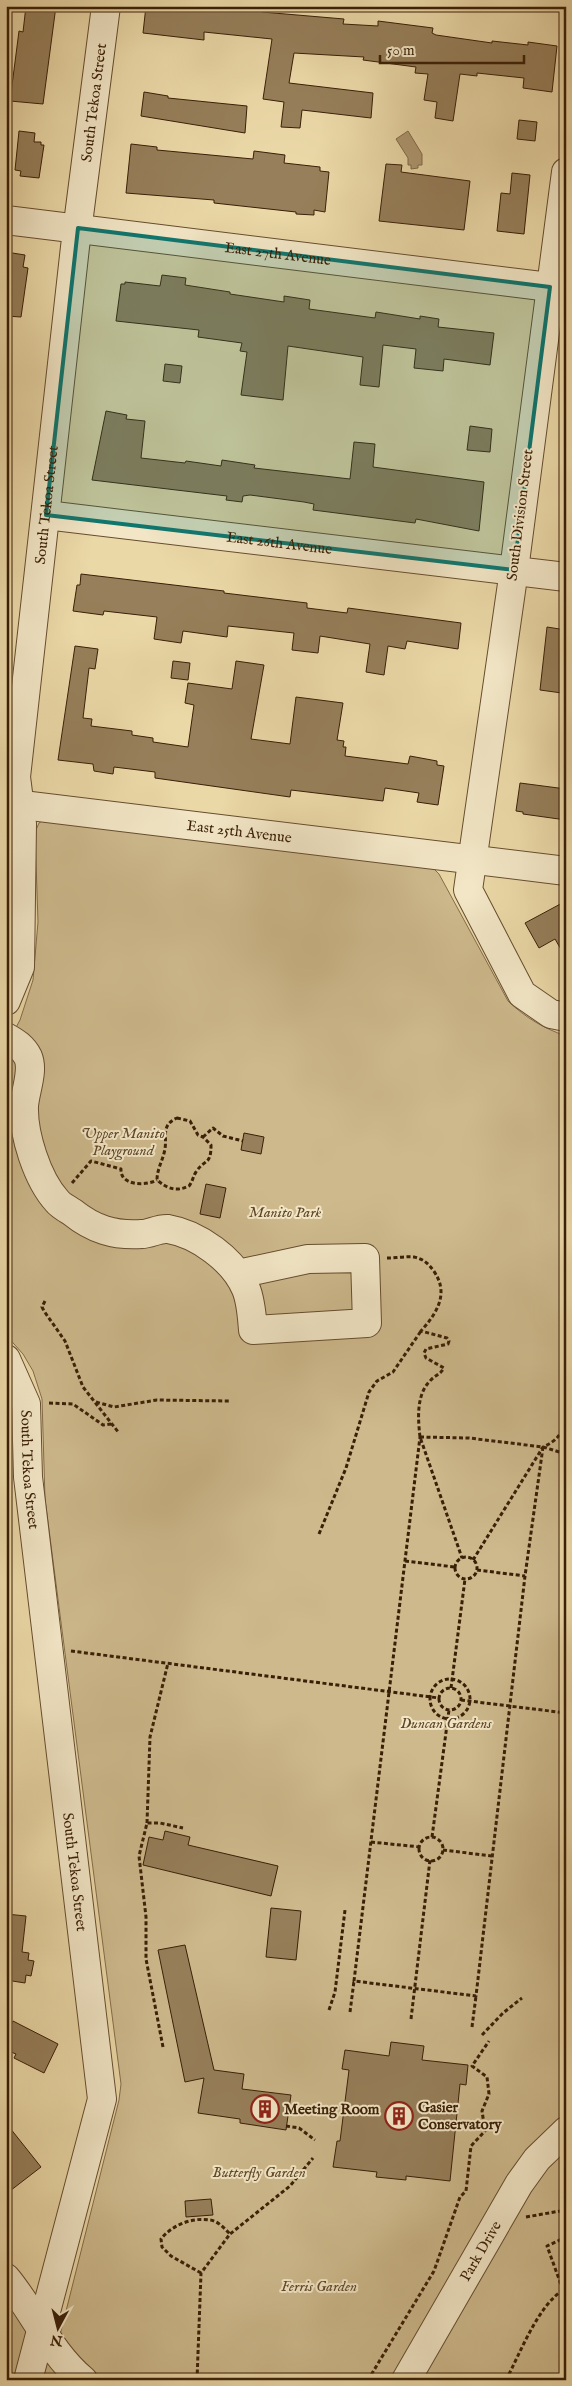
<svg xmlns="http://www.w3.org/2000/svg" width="572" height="2386" viewBox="0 0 572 2386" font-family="'IM FELL English',serif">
<rect width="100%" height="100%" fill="#ebd8a7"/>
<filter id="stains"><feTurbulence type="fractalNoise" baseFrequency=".004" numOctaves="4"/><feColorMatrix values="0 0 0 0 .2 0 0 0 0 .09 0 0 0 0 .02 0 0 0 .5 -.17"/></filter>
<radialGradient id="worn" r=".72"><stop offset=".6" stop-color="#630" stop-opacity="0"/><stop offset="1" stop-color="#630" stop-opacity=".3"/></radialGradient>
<path fill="#cdb98c" stroke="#846c4a" d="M42,821L433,868L439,874L508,1001C526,1018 543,1028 566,1036V2380H6V2296L59,2339L119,2100L121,2084L45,1499L42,1399L33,1371L23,1354L6,1335V1046L20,1020L33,980L38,922L35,832L39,823Z"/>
<path fill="#af9971" stroke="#806847" d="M408,131L422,154V165H418V168L411,169V165H408V158L396,139Z"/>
<path fill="#967f5a" stroke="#3a1f07" d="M26,6H56L43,104L10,101L19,31L23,32Z
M146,6H252L262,7V12L344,19L343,24L378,26V21L433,28L432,33L436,35L492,43V41L528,45V42L557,46L552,92L523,88L524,78L477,73V76L460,74L453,121L435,118L437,102L424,100L428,74L415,73L416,67L363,60L364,57L294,53L289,83L373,93L371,118L302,110L300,128L281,127L284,102L263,99L272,39L204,32V40L143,33Z
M144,92L168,96V98L247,106L245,133L141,116Z
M519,120L537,122L535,141L517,139Z
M19,131L35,133L34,142H41V145H44L39,178L20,176L21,171L15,170Z
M131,144L157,147V150L253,159L254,151L285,155L284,163L320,167V171L329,172L325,212L314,210V215L296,214V212L214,203V200L126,193Z
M386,164L402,165L401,172L470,181L464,230L379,221Z
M512,173L530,175L524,234L497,231L501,193L510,194Z
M6,252L25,255L23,267L28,268L21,317L6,316Z
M162,275L186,278L185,285L230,292V294L284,302V296L310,300L309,309L375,318L376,312L420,319V316L439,319L438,327L494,333L490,365L444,359L443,371L414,368L416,349L383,345L379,387L360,385L363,357L288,346L283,400L241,395L247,352L240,351L242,343L198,337L199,330L116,321L121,284H125V282L160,286Z
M165,364L182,366L180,383L163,381Z
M106,411L127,415L126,419L145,421L141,458L185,463L186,461L221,466L222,460L255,465L254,468L350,479L354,442L375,444L373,467L484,482L479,531L416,519L415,523L313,510L314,504L304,502L250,495L243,496L242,502L226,500L227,496L92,480Z
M470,426L492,429L490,452L467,450Z
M81,574L224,591V593L307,603V608L347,613L348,608L461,623L458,649L407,641L405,649L388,646L384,675L366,672L370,644L320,636L318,653L292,650L294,633L228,626L227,637L183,631L181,643L154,639L157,617L104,611L103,615L73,611L77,585H80Z
M547,627L566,630V657L562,693L540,690Z
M75,646L98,649L95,669L89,668L83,718L92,719L91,726L132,731V735L153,738V742L188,747L194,705L185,703L188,683L232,689L236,661L264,665L251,739L290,744L296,697L343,703L337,740L344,741L343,747H346L345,756L408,764L410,756L437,761V765L444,766L438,805L417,802L419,793L385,788L383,801L291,790L290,797L155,778V772L114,767L113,774L94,771L93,764L58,760Z
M173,661L190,663L188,680L171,678Z
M520,783L566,789V820L523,814V812L516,811Z
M566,901V958L555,939L539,948L525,923Z
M244,1133L264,1137L261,1154L241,1150Z
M206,1184L226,1188L220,1218L200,1214Z
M165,1831L190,1837L188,1845L278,1866L271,1896L143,1865L149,1837L163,1840Z
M271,1908L301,1911L296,1960L266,1957Z
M6,1914L26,1916L22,1952L29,1953L28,1960L34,1961L31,1976L26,1975L25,1983L6,1980Z
M185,1945L214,2070L244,2074L242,2089L291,2095L286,2130L240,2123V2119L198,2113L204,2078L185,2082L158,1950Z
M13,2021L58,2044L44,2073L14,2058L16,2054L6,2050V2035Z
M391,2042L424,2046L422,2060L468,2065L466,2085L460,2084L450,2181L406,2176V2180L376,2177L377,2172L333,2167L337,2141H340L349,2070L342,2069L345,2050L389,2056Z
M6,2123L41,2167L6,2194Z
M211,2199L213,2215L186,2217L185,2201Z"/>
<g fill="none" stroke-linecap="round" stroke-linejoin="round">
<defs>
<g id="minor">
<path d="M566,172L514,570L468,890L522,994L551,1014L566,1017"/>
<path id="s1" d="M6,220L566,289"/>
<path id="s2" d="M46,515L566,577"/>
<path id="s3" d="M6,803L566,871"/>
<path id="s4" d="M6,1001L20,967L22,824L16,777L75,247L106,6"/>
<path d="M6,1037C15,1042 23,1047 28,1057C34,1071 25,1091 24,1106C23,1134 37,1179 57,1201C60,1205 67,1209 72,1212C93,1229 114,1236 142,1234C150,1234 159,1228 168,1229C198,1234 234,1260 246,1289C251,1301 252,1317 253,1330L367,1323L365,1258L308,1259L238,1274"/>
<path id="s5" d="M6,1359L26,1404L28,1477L102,2099L28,2380"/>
<path d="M6,2278C33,2310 50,2353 83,2380"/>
<path id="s6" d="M406,2380L519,2184L537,2159L566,2131"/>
</g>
</defs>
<use href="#minor" stroke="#664d2f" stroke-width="30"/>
<path stroke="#3a1f07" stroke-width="3" stroke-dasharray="4 2.5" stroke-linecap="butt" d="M177,1118L190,1121L198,1135L203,1137L211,1145C211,1166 205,1158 196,1172C193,1176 193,1181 189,1186C176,1192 168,1189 157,1180C157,1169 163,1160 165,1149C167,1135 161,1125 177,1118Z
M203,1137L213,1128L223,1136L243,1141
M72,1183L91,1161L121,1169C120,1186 146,1186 157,1180
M387,1258C396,1258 406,1256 414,1257C423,1259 428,1263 433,1270C450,1293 437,1313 421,1331L447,1338L449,1341L448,1344L426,1349L424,1353L426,1358L444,1368C440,1375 435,1375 430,1381C416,1395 418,1419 420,1437L462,1558
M45,1301L42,1307L44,1311L65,1341L83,1387L119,1433
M96,1402L114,1407L157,1400L229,1401
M49,1403L73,1404L103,1425L111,1424
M420,1437L469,1438L543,1447L525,1576L476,1996L354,1981Z
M543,1447L566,1454
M319,1534L346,1468L369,1392L377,1381L393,1372L421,1331
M455 1568a11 11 0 1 1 22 0a11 11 0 1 1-22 0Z
M473,1560L543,1447C556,1441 560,1436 566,1423
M405,1561L455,1567
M477,1570L525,1576
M71,1651L439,1698
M430 1699a20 20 0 1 1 40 0a20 20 0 1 1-40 0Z
M439 1699a11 11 0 1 1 22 0a11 11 0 1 1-22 0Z
M451,1688L465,1579
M461,1700L566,1713
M147,1823L150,1737L168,1663
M432,1837L449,1710
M419 1849a12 12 0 1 1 24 0a12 12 0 1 1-24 0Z
M371,1842L420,1847
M443,1850L492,1856
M329,2010L335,1992L345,1910
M350,2012L354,1981
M411,2019L430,1860
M472,2027L476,1996
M482,2035L503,2013L522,1998
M163,2047L146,1959V1917L139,1856L147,1823H160L183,1828
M286,2126L299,2128L315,2140
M526,2217L566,2210
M201,2273L171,2256L162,2247L161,2239C172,2225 192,2217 210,2220C218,2221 224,2228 230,2234
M563,2290L547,2246L560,2240L566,2220
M197,2380L201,2273L230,2234L290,2186L313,2158
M368,2380L434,2271L460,2197L466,2191L471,2146L485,2131L482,2111L489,2094L487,2077L472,2066L489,2041
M506,2380C521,2352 538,2304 566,2288"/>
<use href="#minor" stroke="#f2e6c6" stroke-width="28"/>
</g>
<path fill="#0f766e" fill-opacity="0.2" stroke="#0f766e" stroke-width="4" stroke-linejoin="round" d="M78,228L550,287L514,570L46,515Z"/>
<defs>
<symbol id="building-ring" viewBox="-11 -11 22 22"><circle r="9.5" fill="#f2e6c6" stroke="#8f2418" stroke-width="1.5"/><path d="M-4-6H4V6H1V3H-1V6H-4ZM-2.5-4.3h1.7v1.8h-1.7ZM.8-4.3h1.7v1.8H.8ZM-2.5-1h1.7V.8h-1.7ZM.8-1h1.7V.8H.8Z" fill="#8f2418"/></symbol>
</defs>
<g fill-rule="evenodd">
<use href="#building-ring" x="249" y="2093" width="32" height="32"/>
<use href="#building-ring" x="383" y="2100" width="32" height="32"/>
</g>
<g text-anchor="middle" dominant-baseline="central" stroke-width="4" stroke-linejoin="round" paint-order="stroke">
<g font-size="15" fill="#3a1f07" stroke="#f2e6c6">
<text stroke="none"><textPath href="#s4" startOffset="906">South Tekoa Street</textPath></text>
<text stroke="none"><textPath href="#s1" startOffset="274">East 27th Avenue</textPath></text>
<text stroke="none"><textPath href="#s4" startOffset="501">South Tekoa Street</textPath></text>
<text transform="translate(520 515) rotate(-83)">South Division Street</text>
<text stroke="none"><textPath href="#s2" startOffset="235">East 26th Avenue</textPath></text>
<text stroke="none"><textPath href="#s3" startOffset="235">East 25th Avenue</textPath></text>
<text stroke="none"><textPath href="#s5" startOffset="115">South Tekoa Street</textPath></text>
<text stroke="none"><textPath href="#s5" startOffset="520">South Tekoa Street</textPath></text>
<text stroke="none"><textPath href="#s6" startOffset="149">Park Drive</textPath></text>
</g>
<g font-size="15" font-style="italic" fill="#5f4628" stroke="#f2e6c6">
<text x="123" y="1133">Upper Manito<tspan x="123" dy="17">Playground</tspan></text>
<text x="285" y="1212">Manito Park</text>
<text x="446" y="1723">Duncan Gardens</text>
<text x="259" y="2172">Butterfly Garden</text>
<text x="319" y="2286">Ferris Garden</text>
</g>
<g font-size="15" font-weight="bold" fill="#3a1f07" stroke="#f2e6c6" text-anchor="start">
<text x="418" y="2107">Gasier<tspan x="418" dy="17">Conservatory</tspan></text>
<text x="284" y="2109">Meeting Room</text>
</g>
</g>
<rect width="572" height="2386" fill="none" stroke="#ebd8a7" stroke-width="25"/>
<rect x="8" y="8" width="557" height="2371" fill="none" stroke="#3a1f07" stroke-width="2.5"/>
<rect x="12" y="12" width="547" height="2361" fill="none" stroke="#3a1f07"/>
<g transform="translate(58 2328) rotate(187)" stroke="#f2e6c6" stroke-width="4" paint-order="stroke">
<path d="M0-4L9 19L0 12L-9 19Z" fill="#3a1f07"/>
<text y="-8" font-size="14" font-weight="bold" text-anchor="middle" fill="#3a1f07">N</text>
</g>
<path d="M380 55v8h144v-8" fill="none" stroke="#3a1f07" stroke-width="2.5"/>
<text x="387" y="55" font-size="15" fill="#3a1f07" stroke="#f2e6c6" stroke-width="4" paint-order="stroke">50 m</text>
<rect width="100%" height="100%" filter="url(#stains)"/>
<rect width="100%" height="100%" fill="url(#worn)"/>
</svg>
